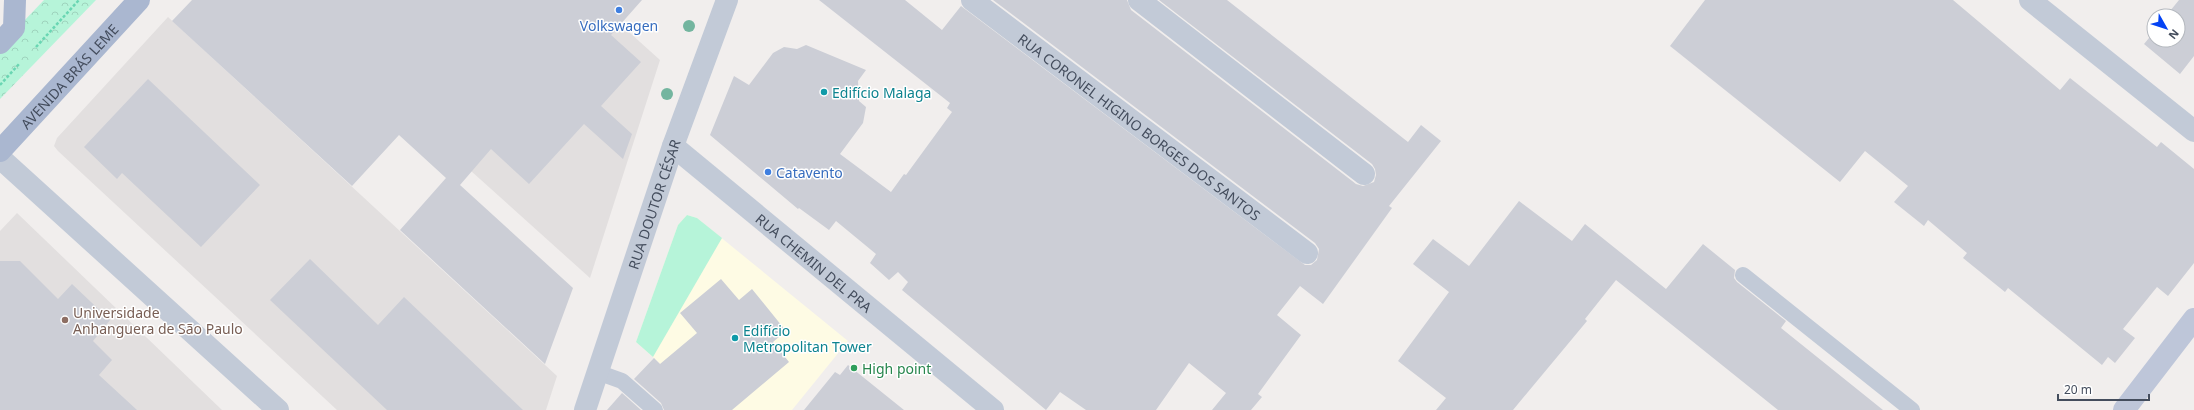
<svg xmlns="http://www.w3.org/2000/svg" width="2194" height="410" viewBox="0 0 2194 410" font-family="'Noto Sans',sans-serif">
<defs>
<pattern id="park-crowns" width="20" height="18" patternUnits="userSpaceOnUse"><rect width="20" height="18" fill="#b6f4d9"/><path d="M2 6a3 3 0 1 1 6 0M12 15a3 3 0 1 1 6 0" fill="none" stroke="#9ed3bd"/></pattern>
</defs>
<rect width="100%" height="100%" fill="#f1eeed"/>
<path fill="#fefbe4" d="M687,215L697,218L848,341L792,410H712L636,342L678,225Z"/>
<path fill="#e2dfdf" d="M168,17L557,376L546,410H337L58,151L54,146L57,138Z
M620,24L660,60L590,278L412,118Z
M17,213L222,410H0V231Z"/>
<path fill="url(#park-crowns)" d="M44,0H96L0,99V46Z"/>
<path fill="#b6f4d9" d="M687,215L697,218L722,238L653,357L636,342L678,225Z"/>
<path fill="#ccced6" d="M192,0H642L611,35L641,62L601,106L632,134L623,159L584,124L529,184L491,149L460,185L573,288L545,364L400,230L446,178L399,135L352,186L172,21Z
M819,0H905L942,30L961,6L1305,265H1311L1317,260L1319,249L1315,243L993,0H1127L1131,10L1356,184L1363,186L1374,182L1376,175L1375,169L1372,164L1159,0H1227L1408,142L1421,125L1441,141L1389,206L1392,208L1323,304L1300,286L1277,315L1301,335L1258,394L1262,397L1251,410H1212L1226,393L1189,363L1156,410H1086L1060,392L1046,410L902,290L908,282L898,272L889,280L870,263L876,254L836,221L829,230L799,208L798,209L710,135L734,76L749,85L773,53L784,47L797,49L806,45L866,70L858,81L859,101L866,107L863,123L840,154L891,192L904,174L906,175L952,112L947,108L950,103Z
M1705,0H1953L2060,90L2070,78L2157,147L2161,142L2194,169V263L2168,296L2157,287L2123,329L2135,338L2115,363L2108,357L2102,365L2008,288L2005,292L1963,258L1967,253L1928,220L1924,226L1894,202L1908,186L1865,151L1840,182L1670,46Z
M2179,0H2194V56L2180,74L2144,44L2154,32V40H2178V16H2166Z
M148,79L260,185L201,247L122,173L117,179L84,147Z
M1519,201L1572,241L1585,224L1666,289L1703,244L1735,270L1734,278L1737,282L1786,321L1781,328L1883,410H1778L1616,280L1585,319L1587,321L1513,410H1436L1446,398L1398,361L1449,292L1413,264L1433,239L1469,266Z
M310,259L378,325L404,297L523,410H387L270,300Z
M0,261H20L58,299L72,284L110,320L93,341L112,360L99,375L137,410H0Z
M721,279L739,300L752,289L786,331L773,342L789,362L732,410H664L661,403L634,379L654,358L660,364L697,333L680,313Z
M848,365L904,410H804L835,372L840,375Z
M622,393L641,410H607Z"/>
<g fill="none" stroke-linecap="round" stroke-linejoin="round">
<path stroke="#6ad6b3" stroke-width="2.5" stroke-dasharray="3 2" stroke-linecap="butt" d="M36,47L79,0
M0,85L20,63"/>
<path stroke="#c2cad7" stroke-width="16" d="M1743,275L1912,410
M597,372L622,381L655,410"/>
<g stroke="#c2cad7" stroke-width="22">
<path id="s1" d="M972,0L1307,253"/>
<path d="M1139,0L1364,174"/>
<path d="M2030,0L2194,131"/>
<path d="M0,158L278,410"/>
</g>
<g stroke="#c2cad7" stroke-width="22">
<path id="s2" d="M673,146L993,410"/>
<path id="s3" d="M585,410L673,146L727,0"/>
</g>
<path stroke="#bec6d9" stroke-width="22" d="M2124,410L2194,319"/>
<g stroke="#aab7d0" stroke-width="22">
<path d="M0,43L14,28L15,0"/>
<path id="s4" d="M0,151L139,0"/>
</g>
</g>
<g fill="#73b59f">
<circle cx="689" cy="26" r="6"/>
<circle cx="667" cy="94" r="6"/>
</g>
<g fill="#3f7fe0" stroke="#fff" stroke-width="1.5">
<circle cx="619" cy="10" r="4"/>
<circle cx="768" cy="172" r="4"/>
</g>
<g fill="#0f9aa8" stroke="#fff" stroke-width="1.5">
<circle cx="824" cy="92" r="4"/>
<circle cx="735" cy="338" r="4"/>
</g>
<circle fill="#8d6e63" stroke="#fff" stroke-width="1.5" cx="65" cy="320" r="4"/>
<circle fill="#2e9e5b" stroke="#fff" stroke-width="1.5" cx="854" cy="368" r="4"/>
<g text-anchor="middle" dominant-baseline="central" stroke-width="3" stroke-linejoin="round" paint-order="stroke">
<g font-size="14" fill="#366cbe" stroke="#fff">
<text x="619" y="25">Volkswagen</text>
<text x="776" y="172" text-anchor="start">Catavento</text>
</g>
<g font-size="14" fill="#444d5d" stroke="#fff">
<text stroke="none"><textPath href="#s4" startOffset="102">AVENIDA BRÁS LEME</textPath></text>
<text stroke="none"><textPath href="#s1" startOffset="210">RUA CORONEL HIGINO BORGES DOS SANTOS</textPath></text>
<text stroke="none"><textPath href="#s3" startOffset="217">RUA DOUTOR CÉSAR</textPath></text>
<text stroke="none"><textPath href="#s2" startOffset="183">RUA CHEMIN DEL PRA</textPath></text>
</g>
<g font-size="14" fill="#0d838f" stroke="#fff" text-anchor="start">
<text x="832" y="92">Edifício Malaga</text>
<text x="743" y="330">Edifício<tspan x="743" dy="16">Metropolitan Tower</tspan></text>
</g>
<g font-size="14" fill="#785e54" stroke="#fff" text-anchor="start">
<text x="73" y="312">Universidade<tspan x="73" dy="16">Anhanguera de São Paulo</tspan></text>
</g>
<g font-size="14" fill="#27864d" stroke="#fff" text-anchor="start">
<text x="862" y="368">High point</text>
</g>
</g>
<g transform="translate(2166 28) rotate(129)"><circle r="19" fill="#ffffff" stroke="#b4b8be"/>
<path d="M0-3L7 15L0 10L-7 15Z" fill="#0443f4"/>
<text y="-6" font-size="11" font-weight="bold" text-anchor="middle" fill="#444d5d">N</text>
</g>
<path d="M2058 394v6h91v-6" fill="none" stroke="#444d5d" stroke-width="2"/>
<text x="2064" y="394" font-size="12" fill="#444d5d" stroke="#ffffff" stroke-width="3" paint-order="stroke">20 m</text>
</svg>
